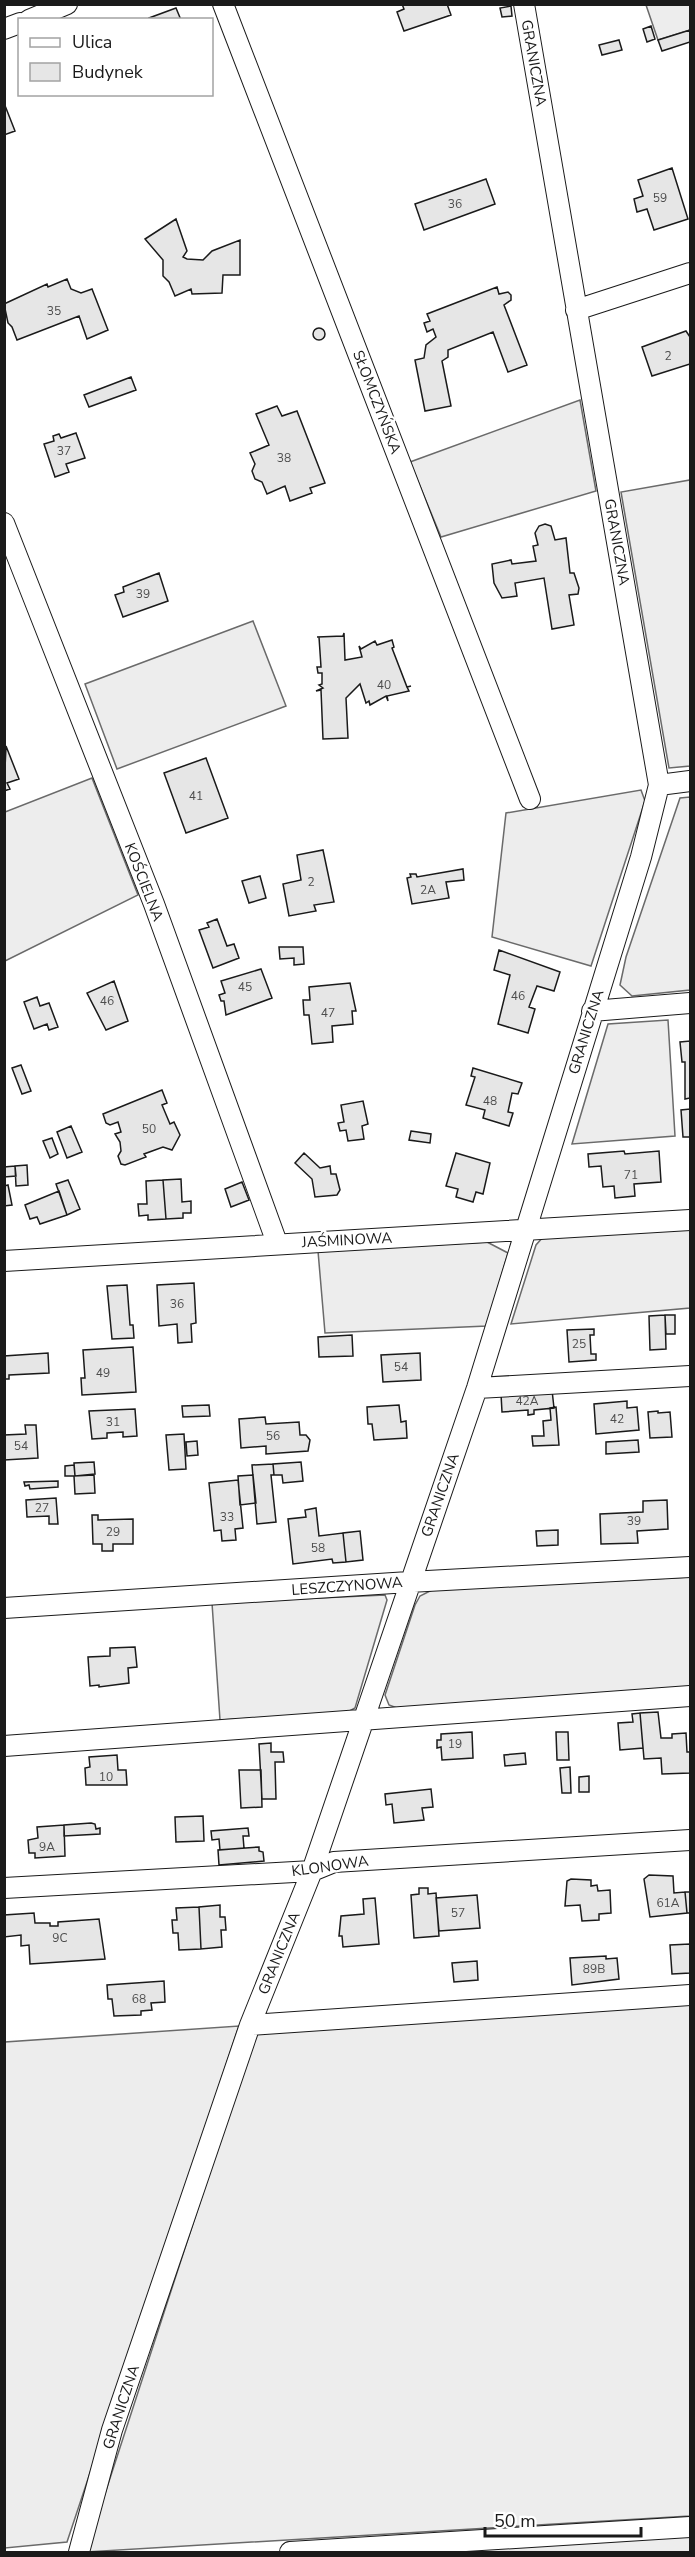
<svg xmlns="http://www.w3.org/2000/svg" width="695" height="2557" viewBox="0 0 695 2557" font-family="'Nunito Sans',sans-serif">
<rect width="100%" height="100%" fill="#fff"/>
<path fill="#ededed" stroke="#6a6a6a" stroke-width="1.5" d="M646,5H690V30L658,40Z
M580,400L596,491L441,537L410,462Z
M690,480V766L669,768L621,492Z
M253,621L286,706L117,769L85,684Z
M92,778L138,895L5,961V812Z
M641,790L645,801L591,966L492,937L506,813Z
M690,797V990L632,996L620,985L626,957L680,798Z
M668,1020L675,1136L572,1144L608,1024Z
M690,1227V1308L511,1324L536,1245L544,1236Z
M487,1242L508,1253L487,1326L325,1333L318,1251Z
M690,1577V1688L397,1708L389,1705L385,1695L415,1605L420,1596L432,1590Z
M385,1595L387,1600L355,1708L346,1713L220,1720L212,1603Z
M690,2002V2516L86,2552L256,2030Z
M239,2026L67,2542L5,2548V2042Z
M690,2536V2552H435Z"/>
<path fill="#e6e6e6" stroke="#1a1a1a" stroke-width="1.5" d="M402,4H447L451,15L404,31L397,12L404,9Z
M511,6L512,16L502,17L500,8Z
M176,8L181,20H150L149,18Z
M651,26L655,39L647,42L643,29Z
M690,30V42L662,51L658,40Z
M619,40L622,50L602,55L599,45Z
M4,103L15,131L4,135Z
M672,168L688,219L654,230L647,209L637,212L634,199L643,196L638,180Z
M486,179L495,204L424,230L415,204Z
M176,219L187,251L183,257L187,259L203,260L212,251L240,240V275H223L222,293L192,294L191,289L175,296L169,282L163,276V260L145,239Z
M67,279L71,289L81,293L92,289L108,330L87,339L79,316L17,340L12,327L8,323L4,304L47,284L48,287Z
M497,287L499,294L508,292L511,295V300L504,305L527,365L508,372L493,332L448,350V357L442,361L451,406L425,411L415,360L424,358L426,345L436,337L433,329L427,332L424,323L430,321L427,314Z
M313 334a6 6 0 1 1 12 0a6 6 0 1 1-12 0Z
M686,331L690,337V364L652,376L642,347Z
M131,377L136,390L89,407L84,395Z
M277,406L282,416L297,411L325,483L310,488L312,493L290,501L285,486L267,494L262,482L255,479L252,471L255,464L250,453L269,445L256,414Z
M76,433L85,458L66,464L69,472L55,477L44,444L54,441L53,436L59,434L61,438Z
M545,524L551,526L555,540L566,538L570,573H574L579,588L578,594L569,595L574,625L552,629L544,578L515,583L517,596L502,598L494,583L492,564L511,560L512,564L536,561L533,546L538,545L535,533L539,526Z
M159,573L168,601L123,617L115,595L124,592L123,587Z
M344,633L345,660L362,657L359,646L361,649L375,641L377,645L392,640L394,647L392,648L407,687L411,686L407,687L409,691L387,696L388,701L386,696L370,705L369,701L366,703L360,684L346,698L348,738L323,739L321,690L316,691L323,688L319,685L322,684V673H318L317,667H321L319,637H317L343,636Z
M6,746L19,779L7,783L10,789L4,791Z
M206,758L228,818L186,833L164,773Z
M323,850L334,902L314,905L316,911L289,916L283,884L301,880L297,855Z
M463,869L464,880L446,882L449,898L412,904L407,878L411,877L410,874H416L417,877Z
M260,876L266,898L249,903L242,881Z
M217,919L227,946L234,944L239,958L213,968L199,930L209,927L207,923Z
M279,947H303L304,964L294,965V958L280,959Z
M499,950L560,972L554,991L537,986L529,1007L535,1009L528,1033L498,1024L510,975L494,970Z
M261,969L272,998L226,1015L224,1001H221L219,995L225,993L221,981Z
M114,981L128,1021L106,1030L87,993Z
M350,983L356,1011H352L353,1024L332,1026L333,1042L312,1044L309,1015H304L303,1000H310L309,987Z
M37,997L40,1006L49,1003L58,1027L49,1030L47,1024L34,1029L24,1002Z
M690,1041V1098L685,1099V1062H682L680,1042Z
M21,1065L31,1091L22,1094L12,1068Z
M473,1068L522,1083L518,1094L512,1093L508,1112L513,1113L509,1126L483,1118L485,1110L466,1105L475,1077L471,1076Z
M162,1090L167,1103L162,1105L170,1124L174,1122L180,1135L172,1150L163,1147L144,1154L146,1157L125,1165L121,1164L118,1156L121,1151L120,1142L115,1134L121,1132L118,1122L110,1125L106,1123L103,1114Z
M363,1101L368,1124L362,1126L364,1139L348,1141L346,1130L340,1131L338,1123L344,1122L341,1105Z
M690,1109V1137H683L681,1110Z
M71,1126L82,1152L67,1158L57,1132Z
M411,1131L431,1134L430,1143L409,1140Z
M52,1138L58,1154L50,1158L43,1141Z
M624,1151L625,1154L659,1151L661,1182L634,1184L635,1196L615,1198L614,1186L603,1187L601,1166L589,1167L588,1154Z
M304,1153L320,1168L330,1166L331,1174H336L340,1190L337,1195L315,1197L312,1179L295,1163Z
M456,1153L490,1163L483,1194L476,1192L473,1202L456,1197L458,1189L446,1186Z
M27,1165L28,1185L16,1186L15,1166Z
M15,1166L16,1176L4,1177V1167Z
M181,1179L182,1202L191,1201V1213H183V1218L166,1219L163,1180Z
M68,1180L80,1209L67,1215L56,1184Z
M163,1180L166,1219L148,1220V1215L139,1216L138,1204H147L146,1181Z
M242,1182L249,1200L231,1207L225,1189Z
M8,1185L12,1205L4,1206V1186Z
M59,1191L67,1215L40,1224L37,1217L30,1219L25,1205Z
M194,1283L196,1323L191,1324L192,1342L178,1343L177,1324L159,1326L157,1285Z
M127,1285L130,1325H133L134,1338L112,1339L107,1286Z
M665,1315L666,1349L650,1350L649,1316Z
M665,1315H675V1334H666Z
M594,1329V1335H590L591,1354H596V1360L569,1362L567,1330Z
M352,1335L353,1356L319,1357L318,1337Z
M133,1347L136,1392L82,1395L81,1378H85L83,1350Z
M48,1353L49,1373L9,1375V1379H4V1356Z
M420,1353L421,1380L383,1382L381,1355Z
M552,1390L554,1408L534,1410V1414L528,1415V1410L502,1412L501,1394Z
M627,1401V1408L637,1407L639,1430L596,1434L594,1404Z
M209,1405L210,1416L183,1417L182,1406Z
M399,1405L401,1422L406,1421L407,1438L374,1440L372,1424H368L367,1407Z
M556,1407L559,1445L533,1446L532,1436H544L543,1421L551,1420L550,1408Z
M135,1409L137,1436L123,1437V1432L107,1433V1438L92,1439L89,1411Z
M658,1411V1413L670,1412L672,1437L650,1438L648,1412Z
M265,1417L266,1424L299,1422L300,1435H306L310,1440L308,1451L266,1454V1446L241,1448L239,1419Z
M25,1425H36L38,1458L4,1460V1435L26,1434Z
M184,1434L186,1469L169,1470L166,1435Z
M638,1440L639,1452L606,1454V1442Z
M197,1441L198,1455L187,1456L186,1442Z
M94,1462L95,1474L75,1476L74,1463Z
M301,1462L303,1481L283,1483L282,1475H274L273,1464Z
M273,1464L274,1475H271L276,1522L257,1524L252,1465Z
M74,1465L75,1476H65V1466Z
M94,1475L95,1493L75,1494L74,1476Z
M253,1475L256,1503L240,1505L238,1476Z
M238,1480L243,1528L235,1529L236,1540L222,1541L221,1530L214,1531L209,1483Z
M58,1481V1487L30,1489L29,1485L25,1486L24,1482Z
M56,1498L58,1524H49V1516L27,1517L26,1500Z
M667,1500L668,1529L637,1531L638,1543L601,1544L600,1514L643,1512V1501Z
M316,1508L319,1536L343,1533L346,1562L333,1563L332,1559L293,1564L288,1519L306,1517L305,1510Z
M92,1515H98V1520L133,1519V1544H113V1551H102V1544H93Z
M558,1530V1545L537,1546L536,1531Z
M360,1531L363,1560L346,1562L343,1533Z
M135,1647L137,1667L128,1668L129,1683L99,1687V1685L90,1686L88,1657L110,1656V1648Z
M658,1712L661,1738H672V1734L686,1733L687,1752H690V1773L662,1774L661,1758L644,1759L640,1713Z
M640,1713L643,1748L620,1750L618,1723L633,1722L632,1714Z
M472,1732L473,1758L442,1760L441,1747L437,1748V1740H441V1734Z
M556,1732H568L569,1760H557Z
M271,1743V1752H283L284,1762H275L276,1799H262L259,1744Z
M525,1753L526,1764L505,1766L504,1755Z
M117,1755L118,1770H126L127,1785H86L85,1768L90,1767L89,1757Z
M570,1767L571,1793H562L560,1768Z
M239,1770H261L262,1807L241,1808Z
M589,1776V1792H579V1777Z
M431,1789L433,1807L422,1808L424,1820L394,1823L392,1804L386,1805L385,1794Z
M203,1816L204,1841L176,1842L175,1817Z
M91,1823L95,1824L96,1829L100,1828V1834L64,1836V1825Z
M64,1825L65,1856L35,1858V1853H29L28,1840L38,1838L37,1827Z
M248,1828L249,1836H243L244,1848L220,1850L219,1839L212,1840L211,1831Z
M259,1847V1851L263,1852L264,1861L219,1865L218,1850Z
M649,1875L673,1876L674,1893L685,1892L687,1913L650,1917L644,1879Z
M571,1879L591,1880V1886L597,1885L598,1891L610,1890L611,1913L599,1914V1920L582,1921L580,1905L565,1906L567,1881Z
M419,1888H428V1894L436,1893L439,1936L414,1938L411,1895L419,1894Z
M685,1892H690V1913H687Z
M477,1895L480,1928L439,1931L436,1898Z
M375,1898L379,1944L343,1947L342,1936H339L341,1916L364,1914L363,1899Z
M220,1905V1917H225L226,1930H221L222,1947L201,1949L199,1907Z
M199,1907L201,1949L179,1950L178,1933H173L172,1920H177L176,1908Z
M34,1913L35,1923H50V1926H58V1922L99,1919L105,1959L30,1964L29,1945L21,1946V1935L4,1937V1915Z
M690,1944V1973L672,1974L670,1945Z
M606,1956V1959L617,1958L619,1979L572,1985L570,1958Z
M477,1961L478,1980L454,1982L452,1963Z
M164,1981L165,2002L151,2003L152,2010L141,2011V2015L114,2016L112,1999H108L107,1985Z"/>
<g fill="none" stroke-linecap="round" stroke-linejoin="round">
<defs>
<path id="street" d="M223,4L530,799
M29,20L67,4
M4,29L20,23
M576,310L690,273
M4,523L154,904L277,1243
M659,785L690,781
M592,1011L690,1003
M4,1261L690,1220
M477,1388L690,1376
M4,1608L409,1582L690,1567
M4,1746L690,1696
M4,1888L312,1871L334,1862L690,1840
M250,2025L690,1995
M79,2552L112,2430L250,2025L312,1871L477,1388L641,857L659,785L524,4
M290,2552L690,2527"/>
</defs>
<use href="#street" stroke="#1a1a1a" stroke-width="22"/>
<use href="#street" stroke="#fff" stroke-width="20"/>
</g>
<g text-anchor="middle" dominant-baseline="central" stroke-width="4.5" stroke-linejoin="round" paint-order="stroke">
<g font-size="12" fill="#4d4d4d">
<text x="660" y="198">59</text>
<text x="455" y="204">36</text>
<text x="54" y="311">35</text>
<text x="668" y="356">2</text>
<text x="64" y="451">37</text>
<text x="284" y="458">38</text>
<text x="143" y="594">39</text>
<text x="384" y="685">40</text>
<text x="196" y="796">41</text>
<text x="311" y="882">2</text>
<text x="428" y="890">2A</text>
<text x="245" y="987">45</text>
<text x="518" y="996">46</text>
<text x="107" y="1001">46</text>
<text x="328" y="1013">47</text>
<text x="490" y="1101">48</text>
<text x="149" y="1129">50</text>
<text x="631" y="1175">71</text>
<text x="177" y="1304">36</text>
<text x="579" y="1344">25</text>
<text x="401" y="1367">54</text>
<text x="103" y="1373">49</text>
<text x="527" y="1401">42A</text>
<text x="617" y="1419">42</text>
<text x="113" y="1422">31</text>
<text x="273" y="1436">56</text>
<text x="21" y="1446">54</text>
<text x="42" y="1508">27</text>
<text x="227" y="1517">33</text>
<text x="634" y="1521">39</text>
<text x="113" y="1532">29</text>
<text x="318" y="1548">58</text>
<text x="455" y="1744">19</text>
<text x="106" y="1777">10</text>
<text x="47" y="1847">9A</text>
<text x="668" y="1903">61A</text>
<text x="458" y="1913">57</text>
<text x="60" y="1938">9C</text>
<text x="594" y="1969">89B</text>
<text x="139" y="1999">68</text>
</g>
<g font-size="15" fill="#1a1a1a" stroke="#fff">
<text transform="translate(534 63) rotate(80)">GRANICZNA</text>
<text transform="translate(377 402) rotate(69)">SŁOMCZYŃSKA</text>
<text transform="translate(617 542) rotate(80)">GRANICZNA</text>
<text transform="translate(144 882) rotate(69)">KOŚCIELNA</text>
<text transform="translate(586 1032) rotate(-73)">GRANICZNA</text>
<text transform="translate(347 1240) rotate(-3)">JAŚMINOWA</text>
<text transform="translate(440 1495) rotate(-71)">GRANICZNA</text>
<text transform="translate(347 1586) rotate(-4)">LESZCZYNOWA</text>
<text transform="translate(330 1866) rotate(-8)">KLONOWA</text>
<text transform="translate(279 1953) rotate(-68)">GRANICZNA</text>
<text transform="translate(121 2407) rotate(-72)">GRANICZNA</text>
</g>
</g>
<rect width="695" height="2557" fill="none" stroke="#1a1a1a" stroke-width="12"/>
<rect x="18" y="18" width="195" height="78" fill="#ffffff" stroke="#a3a3a3" stroke-width="1.5"/>
<rect x="30" y="38" width="30" height="9" fill="#ffffff" stroke="#a3a3a3" stroke-width="1.5"/>
<text x="72" y="48" font-size="18" fill="#1a1a1a">Ulica</text>
<rect x="30" y="63" width="30" height="18" fill="#e6e6e6" stroke="#a3a3a3" stroke-width="1.5"/>
<text x="72" y="78" font-size="18" fill="#1a1a1a">Budynek</text>
<path d="M485 2527v9h156v-9" fill="none" stroke="#1a1a1a" stroke-width="3"/>
<text x="494" y="2527" font-size="18" fill="#1a1a1a" stroke="#ffffff" stroke-width="4.5" paint-order="stroke">50 m</text>
</svg>
